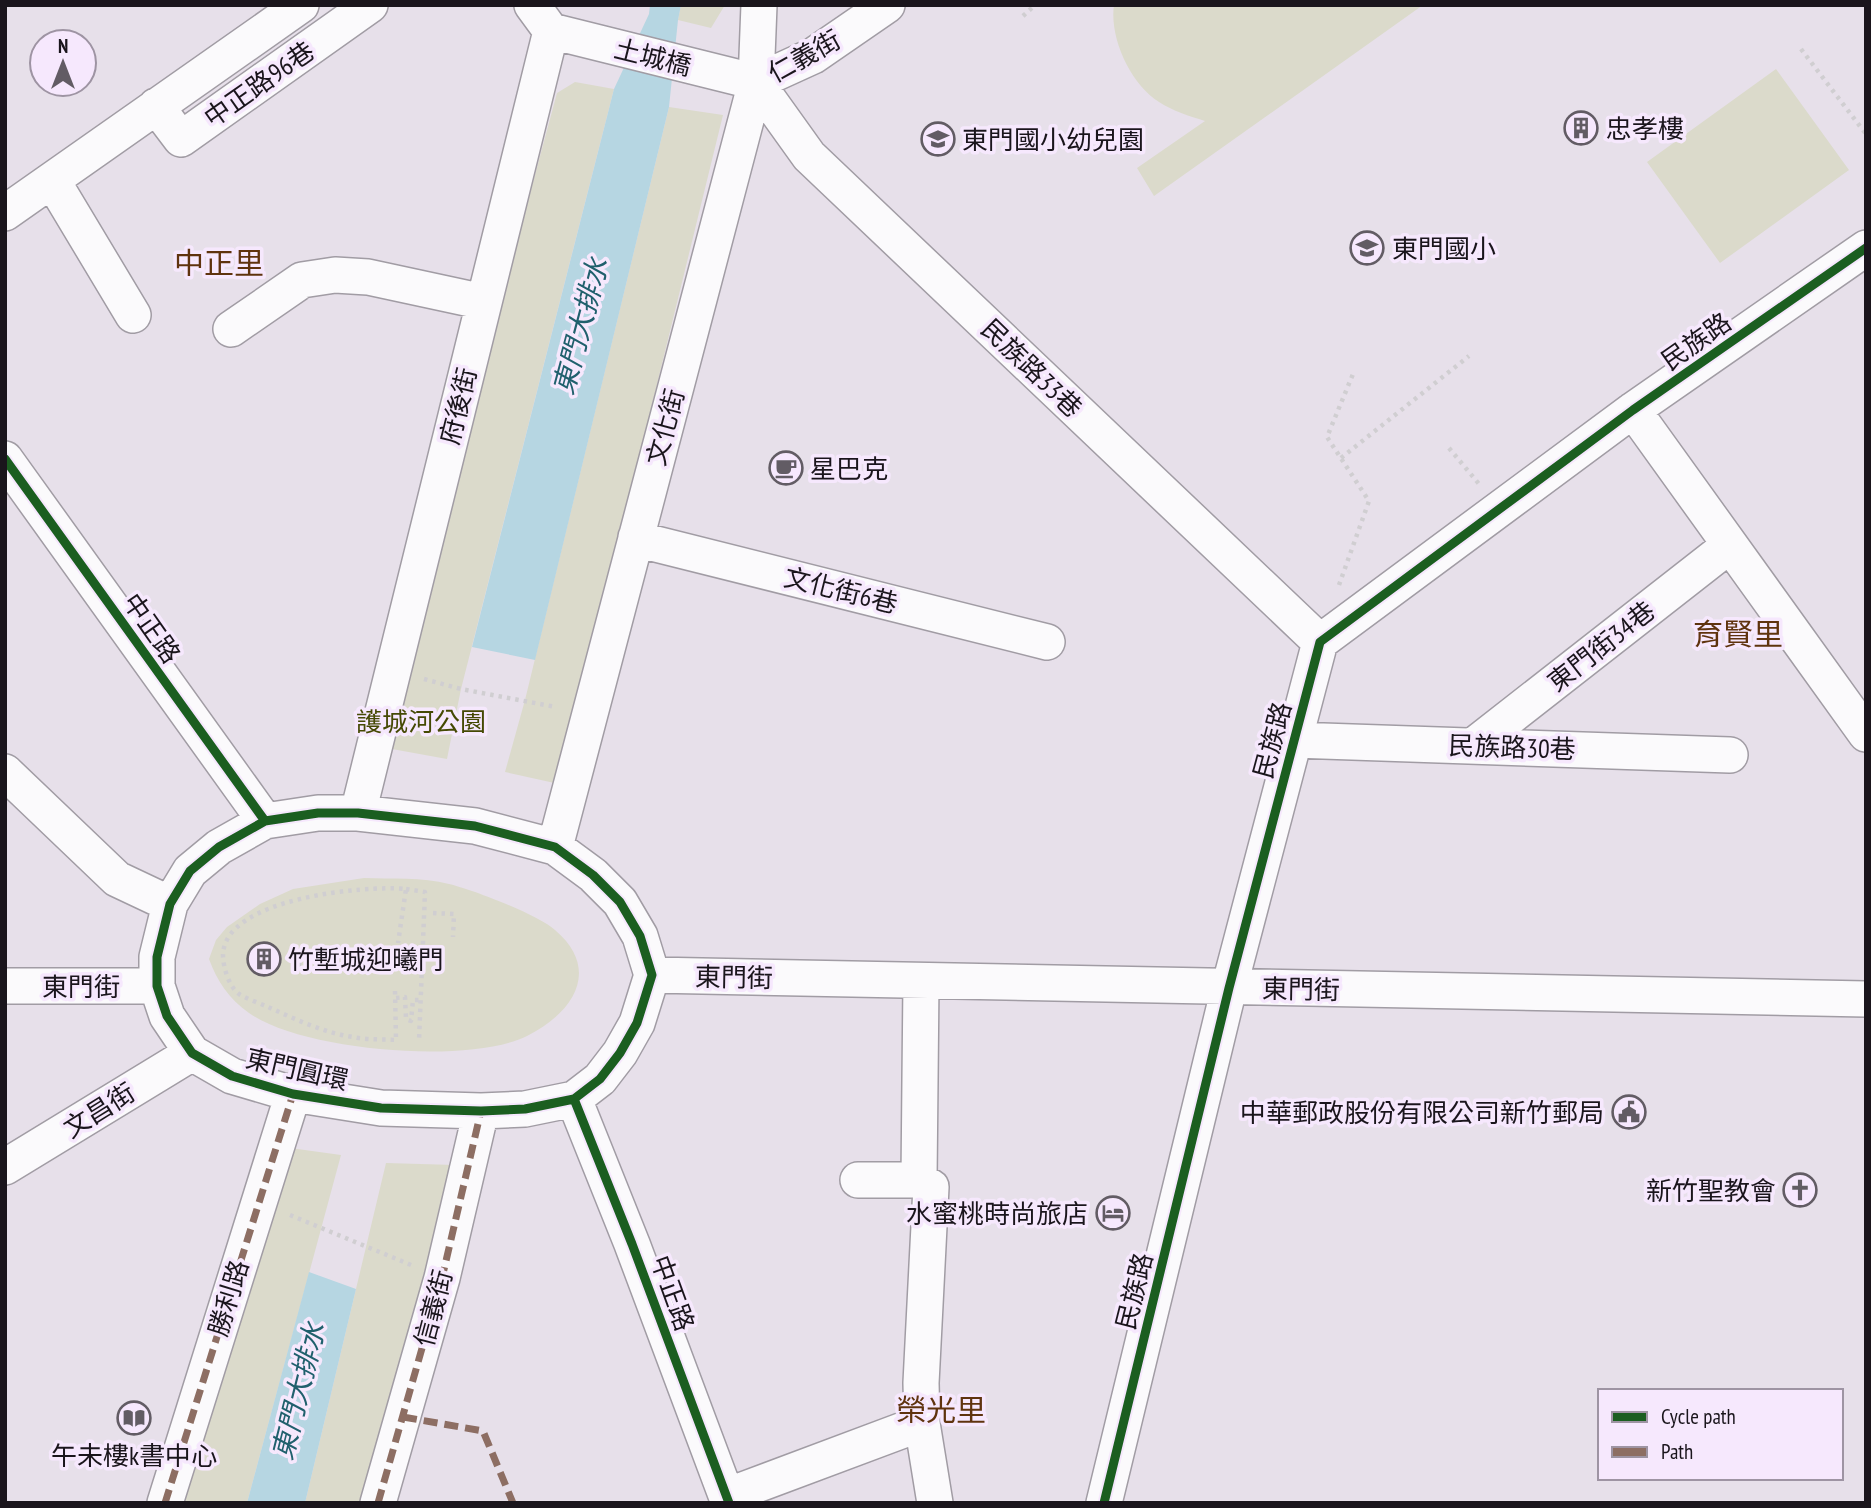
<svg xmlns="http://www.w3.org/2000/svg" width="1871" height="1508" viewBox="0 0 1871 1508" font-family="'PT Sans Narrow','Noto Sans TC',sans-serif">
<rect width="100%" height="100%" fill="#e7e0ea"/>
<path fill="#dbdacb" d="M681,5H725L711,28L678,20Z
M1114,5H1423L1154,196L1137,168L1205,121C1189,116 1173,111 1159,102C1131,85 1109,38 1114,5Z
M1776,69L1849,170L1720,263L1647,162Z
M575,82L614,89L461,689L447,759L381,747L557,93Z
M669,107L723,115L559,784L505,772L525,700Z
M364,878C391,879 422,877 449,884C471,889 539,915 555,930C602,970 573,1013 527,1036C469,1065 302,1051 249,1013C229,999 217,981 209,959L216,940L227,927L260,904L293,889Z
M283,1147L341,1155L247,1503H179Z
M386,1163L455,1165L364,1503H305Z"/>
<path fill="#b6d6e2" d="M650,5H681L678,20L669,107L535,660L472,647L614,89L649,14Z
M309,1272L356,1289L305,1503H247Z"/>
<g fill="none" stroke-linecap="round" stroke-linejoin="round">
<defs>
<path id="minor" d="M551,31L756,82
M756,82L809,156L1320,642
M756,82L813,56L887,5
M156,106L181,139L370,5
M52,180L133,315
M5,213L301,5
M231,329L302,280L335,275L368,277L484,302
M1633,410L1866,734
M5,459L265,821
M636,537L644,541L1047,642
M1294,740L1730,755
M1473,746L1730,545
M5,772L117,879L170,904
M318,813H358L475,826L555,847L593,875L620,902L640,936L652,975L637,1023L620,1053L600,1079L574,1099L525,1109L481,1111L381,1108L293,1094L232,1076L192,1053L167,1016L157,986V957L170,904L190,871L219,847L265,821Z
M358,813L551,31L532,5
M555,847L756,82L759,5
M652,975L1866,999
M5,986H157
M574,1099L632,1244L729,1503
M5,1167L192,1053
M919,1180L921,981
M922,1423L935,1503
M727,1496L922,1423L921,1383L931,1187L919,1180H858
M165,1503L293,1094
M378,1503L442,1278L481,1111
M1104,1503L1229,988L1320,642L1633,410L1866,248"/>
</defs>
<use href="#minor" stroke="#a19ca4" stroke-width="38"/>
<path stroke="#d0ced1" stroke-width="4.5" stroke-dasharray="3.5 5" stroke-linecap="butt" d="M1023,16L1035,5
M1801,49L1866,134
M1449,448L1479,484
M1341,458L1469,356
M1339,585L1369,501L1327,437L1353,374
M424,679L461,689L556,707
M406,889L425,892L419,1041
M433,913L454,914L453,937
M298,964L349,965
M395,991L396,1040C382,1039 367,1040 353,1037C324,1033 295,1019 268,1007C259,1003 247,999 239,994C229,987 223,967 223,955C224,898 365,885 406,889L398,943
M396,998L405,997L406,1019L411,1021L413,1000H420
M290,1215L411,1265"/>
<use href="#minor" stroke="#fbfafc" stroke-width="35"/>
<path stroke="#8d6e63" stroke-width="7" stroke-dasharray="14 7" stroke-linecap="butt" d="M403,1417L483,1431L513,1503
M165,1503L293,1094
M378,1503L442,1278L481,1111"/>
<defs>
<path id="cycleway" d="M5,459L265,821
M318,813H358L475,826L555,847L593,875L620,902L640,936L652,975L637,1023L620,1053L600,1079L574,1099L525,1109L481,1111L381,1108L293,1094L232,1076L192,1053L167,1016L157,986V957L170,904L190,871L219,847L265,821Z
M574,1099L632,1244L729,1503
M1104,1503L1229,988L1320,642L1633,410L1866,248"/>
</defs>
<use href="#cycleway" stroke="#f6e8fd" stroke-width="13"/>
<use href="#cycleway" stroke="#1b5e20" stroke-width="9"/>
</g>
<defs>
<symbol id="building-ring" viewBox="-11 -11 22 22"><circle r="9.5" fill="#f6e8fd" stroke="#625c64" stroke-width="1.5"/><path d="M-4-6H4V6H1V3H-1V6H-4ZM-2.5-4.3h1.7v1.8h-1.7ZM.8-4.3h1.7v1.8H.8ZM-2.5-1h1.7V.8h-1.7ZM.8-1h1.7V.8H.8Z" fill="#625c64"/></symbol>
<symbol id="school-ring" viewBox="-11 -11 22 22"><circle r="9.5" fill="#f6e8fd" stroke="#625c64" stroke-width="1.5"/><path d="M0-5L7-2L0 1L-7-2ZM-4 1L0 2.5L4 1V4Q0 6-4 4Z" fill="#625c64"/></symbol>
<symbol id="cafe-ring" viewBox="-11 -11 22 22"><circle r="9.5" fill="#f6e8fd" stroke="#625c64" stroke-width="1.5"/><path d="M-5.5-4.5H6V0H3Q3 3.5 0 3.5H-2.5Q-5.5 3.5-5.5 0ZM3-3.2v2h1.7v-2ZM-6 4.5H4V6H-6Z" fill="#625c64"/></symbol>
<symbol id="civic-ring" viewBox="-11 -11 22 22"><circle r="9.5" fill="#f6e8fd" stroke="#625c64" stroke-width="1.5"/><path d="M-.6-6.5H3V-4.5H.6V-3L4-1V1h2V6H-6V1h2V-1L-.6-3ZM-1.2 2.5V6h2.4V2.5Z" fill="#625c64"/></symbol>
<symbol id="church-ring" viewBox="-11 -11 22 22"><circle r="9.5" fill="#f6e8fd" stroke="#625c64" stroke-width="1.5"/><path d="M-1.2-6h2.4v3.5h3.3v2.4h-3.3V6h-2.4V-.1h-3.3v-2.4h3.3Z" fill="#625c64"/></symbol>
<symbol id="hotel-ring" viewBox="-11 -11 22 22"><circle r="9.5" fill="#f6e8fd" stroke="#625c64" stroke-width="1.5"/><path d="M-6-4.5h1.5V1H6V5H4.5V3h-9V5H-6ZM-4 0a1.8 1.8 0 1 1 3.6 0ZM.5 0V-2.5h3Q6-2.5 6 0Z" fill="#625c64"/></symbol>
<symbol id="library-ring" viewBox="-11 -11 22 22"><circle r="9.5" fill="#f6e8fd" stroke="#625c64" stroke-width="1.5"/><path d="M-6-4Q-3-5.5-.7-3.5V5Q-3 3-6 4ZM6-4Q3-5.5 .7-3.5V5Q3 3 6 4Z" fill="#625c64"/></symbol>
</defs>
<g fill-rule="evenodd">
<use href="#building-ring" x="1562" y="109" width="38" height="38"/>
<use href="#school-ring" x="919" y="120" width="38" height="38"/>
<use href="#school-ring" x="1348" y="229" width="38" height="38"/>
<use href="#cafe-ring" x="767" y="449" width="38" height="38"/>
<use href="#building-ring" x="245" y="940" width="38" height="38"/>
<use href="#civic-ring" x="1610" y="1093" width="38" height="38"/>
<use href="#church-ring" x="1781" y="1171" width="38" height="38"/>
<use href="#hotel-ring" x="1094" y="1194" width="38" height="38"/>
<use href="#library-ring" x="115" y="1399" width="38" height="38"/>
</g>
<g text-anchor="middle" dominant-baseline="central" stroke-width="7" stroke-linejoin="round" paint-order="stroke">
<g font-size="26" fill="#1a151c" stroke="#f6e8fd">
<text transform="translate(804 56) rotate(-29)">仁義街</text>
<text transform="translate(653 57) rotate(14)">土城橋</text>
<text transform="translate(259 84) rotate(-35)">中正路96巷</text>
<text transform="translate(1696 341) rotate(-35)">民族路</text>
<text transform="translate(1032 368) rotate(44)">民族路33巷</text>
<text transform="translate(458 406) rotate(-76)">府後街</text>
<text transform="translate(665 427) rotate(-75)">文化街</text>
<text transform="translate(841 590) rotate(14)">文化街6巷</text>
<text transform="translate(152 628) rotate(55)">中正路</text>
<text transform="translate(1601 646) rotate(-38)">東門街34巷</text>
<text transform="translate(1272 740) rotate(-75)">民族路</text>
<text transform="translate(1512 747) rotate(2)">民族路30巷</text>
<text transform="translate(734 977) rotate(1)">東門街</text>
<text x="81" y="986">東門街</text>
<text transform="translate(1301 989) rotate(1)">東門街</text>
<text transform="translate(297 1069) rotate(13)">東門圓環</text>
<text transform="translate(99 1110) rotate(-32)">文昌街</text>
<text transform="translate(1134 1291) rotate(-76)">民族路</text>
<text transform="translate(673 1293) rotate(70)">中正路</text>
<text transform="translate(228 1298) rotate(-73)">勝利路</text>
<text transform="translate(433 1308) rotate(-75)">信義街</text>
</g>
<g font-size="26" fill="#1a151c" stroke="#f6e8fd" text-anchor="start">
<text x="1606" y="128">忠孝樓</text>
<text x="962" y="139">東門國小幼兒園</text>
<text x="1392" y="248">東門國小</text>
<text x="810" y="468">星巴克</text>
<text x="288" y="959">竹塹城迎曦門</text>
<text x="1604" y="1112" text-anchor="end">中華郵政股份有限公司新竹郵局</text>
<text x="1776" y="1190" text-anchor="end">新竹聖教會</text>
<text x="1088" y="1213" text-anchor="end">水蜜桃時尚旅店</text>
<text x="134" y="1455" text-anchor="middle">午未樓k書中心</text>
</g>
<g font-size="26" fill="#454904" stroke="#f6e8fd">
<text x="421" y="721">護城河公園</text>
</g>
<g font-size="28" font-style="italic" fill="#20606d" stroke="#f6e8fd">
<text transform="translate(580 326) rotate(-75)">東門大排水</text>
<text transform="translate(298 1391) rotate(-76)">東門大排水</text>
</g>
<g font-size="30" fill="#5f330e" stroke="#f6e8fd">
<text x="219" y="262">中正里</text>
<text x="1738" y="633">育賢里</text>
<text x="941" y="1409">榮光里</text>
</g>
</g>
<rect width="1871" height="1508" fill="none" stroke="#1a151c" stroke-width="14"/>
<rect x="1598" y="1389" width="245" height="91" fill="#f6e8fd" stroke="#9e94a3" stroke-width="2"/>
<rect x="1612" y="1412" width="35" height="10" fill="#1b5e20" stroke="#9e94a3" stroke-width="2"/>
<text x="1661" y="1424" font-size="21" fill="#1a151c">Cycle path</text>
<rect x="1612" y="1447" width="35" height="10" fill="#8d6e63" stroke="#9e94a3" stroke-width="2"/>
<text x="1661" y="1459" font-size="21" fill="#1a151c">Path</text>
<g transform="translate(63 63)"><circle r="33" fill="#f6e8fd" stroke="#9e94a3" stroke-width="2"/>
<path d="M0-5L12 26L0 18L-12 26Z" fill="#625c64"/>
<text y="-10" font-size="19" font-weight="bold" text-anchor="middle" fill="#1a151c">N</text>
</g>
</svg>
